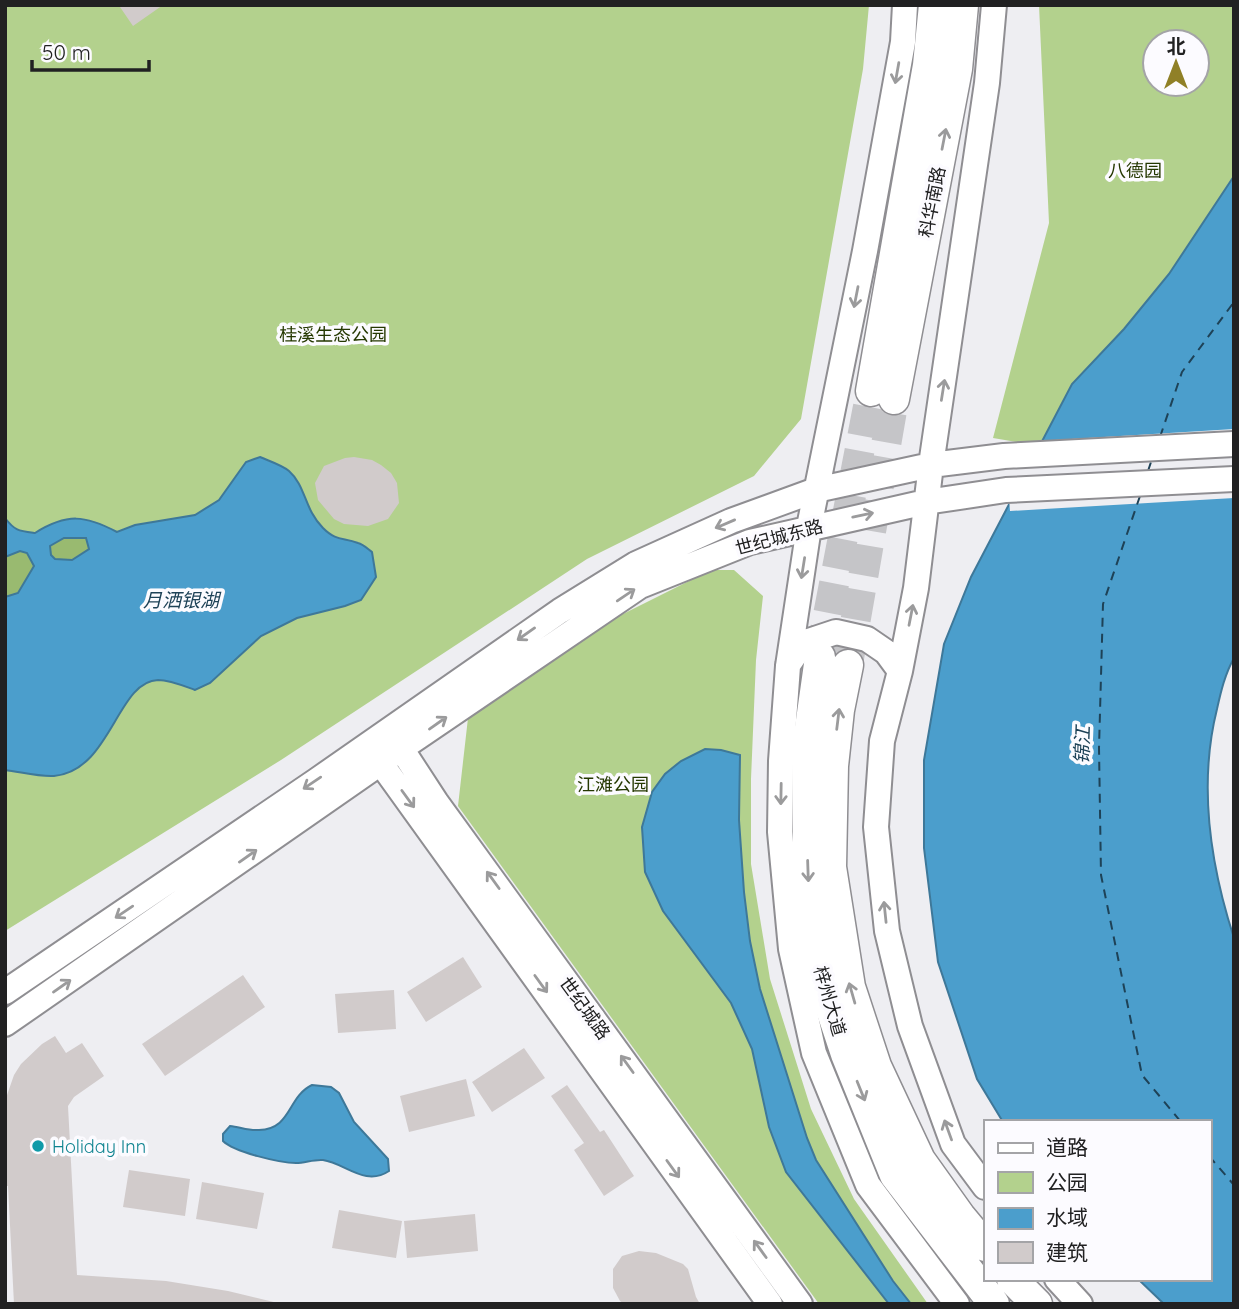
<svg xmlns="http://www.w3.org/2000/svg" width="1239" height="1309" viewBox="0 0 1239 1309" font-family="Quicksand,'Noto Sans SC',sans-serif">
<rect width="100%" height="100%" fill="#eeeef2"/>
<path fill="#b3d18d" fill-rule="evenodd" d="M5,5H869L863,69L801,419L754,476L587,559L281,760L5,931Z
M1039,5H1234V176L1169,274L1124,329L1072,384L1040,446L993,438L1049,223ZM1155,42H1197V84H1155Z
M711,570H734L763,596L756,660L751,779V864L770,979L811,1109L854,1199L928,1304H819L458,806L468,718L591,630Z"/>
<path fill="#99ba70" d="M64,538H86L90,549L72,560L55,559L51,555L50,546Z
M20,550L27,553L34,566L18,593L5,597V557Z"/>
<path fill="#4b9ecc" stroke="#3e7899" stroke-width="2" fill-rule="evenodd" d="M1234,176V658C1225,674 1221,691 1217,709C1198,785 1210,864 1234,938V1304H1164L1138,1279H1209V1122H1003L977,1079L938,962L924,848V760L944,644L971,577L1072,384L1124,329L1169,274Z
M260,457C269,461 282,465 289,471C306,486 304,509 323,528C337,542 343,537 358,543C363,544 368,549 372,552L376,577L361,600L345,606L297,618L261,636L210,683L195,690C184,686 170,680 158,680C117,681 111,771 54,776C39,777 21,772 5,770V597L18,593L34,566L27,553L20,551L5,557V518C15,531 19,531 35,533C67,513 85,515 117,532L135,525L195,515L219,500L246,462ZM64,538H86L89,549L72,560L55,559L51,555L50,546Z
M705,749L721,750L740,755L739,820L744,892L750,941L760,989L807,1138L816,1160L893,1281L911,1304H889L786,1172L769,1127L752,1049L731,1003L663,911L645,872L642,827L652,792L665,774L681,761Z
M312,1085L331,1087L339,1093L354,1122L388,1159L389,1171C365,1187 345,1163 323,1160C314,1159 305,1163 296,1163C280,1163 234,1152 223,1141V1134L230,1126C240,1127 249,1131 259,1130C292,1129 287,1097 312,1085Z"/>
<path fill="#eeeef2" d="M1234,429V498L1010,511L1009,498L1039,441Z"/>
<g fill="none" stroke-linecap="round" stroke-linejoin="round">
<path stroke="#1e4257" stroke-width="2" stroke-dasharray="9 7" stroke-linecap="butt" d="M1160,437L1182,372L1234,302
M1148,471L1152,459
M1140,496L1103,604L1099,748L1101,875L1142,1075L1181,1122
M1209,1156L1234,1185"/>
</g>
<path fill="#d1cbcb" d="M124,5H163L133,26L120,7Z
M354,457L372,460L381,465L391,473L397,483L399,503L388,519L368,526L344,524L334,519L318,500L315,483L324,466L345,458Z
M463,957L482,987L426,1022L407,992Z
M243,975L265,1007L165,1076L142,1044Z
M394,990L396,1029L338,1033L335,994Z
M55,1036L66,1053L82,1043L104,1076L74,1097L68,1106L77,1275L166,1281L228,1291L282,1304H14L8,1186H5L6,1098L14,1075L21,1064L42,1044Z
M524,1048L545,1078L492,1112L472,1082Z
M466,1079L475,1116L409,1132L400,1096Z
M567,1085L600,1132L604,1130L634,1176L604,1196L574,1150L584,1143L551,1096Z
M129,1170L190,1179L185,1216L123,1207Z
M202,1182L264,1193L257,1229L196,1219Z
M339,1210L402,1221L396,1258L332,1248Z
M475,1214L478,1251L407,1258L404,1221Z
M639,1251L656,1253L683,1264L688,1269L696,1297L700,1304H624L620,1301L613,1288V1269L622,1256Z"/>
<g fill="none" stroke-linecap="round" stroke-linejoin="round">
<path stroke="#c5c5c8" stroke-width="30" stroke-dasharray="30 15" stroke-linecap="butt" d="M820,657L871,391
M848,664L894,399"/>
<defs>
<path id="secondary" d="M905,5L903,42L865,251L809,527L788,666L781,761L780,832L791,949L814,1053L868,1185L957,1304
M788,665L803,643L836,632L867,639L886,652L900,671
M393,736L436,802L800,1304
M372,751L770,1304
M5,992L316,781L560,611L636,564L731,521L816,490L931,465L1004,456L1234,444
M5,1024L402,748L640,586L750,542L926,502L1006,490L1234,479
M985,1187L953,1144L910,1026L887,931L876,827L882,741L900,671L916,588L931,465L987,83L994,5
M1057,1279L1080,1304"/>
<path id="trunk" d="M871,391L928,65L934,5
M894,399L957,69L963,5
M820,657L807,749L808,877L820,976L846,1054L895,1175L994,1304
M848,665L839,710L833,766L831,867L850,987L876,1066L920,1160L960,1216L985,1246
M1012,1279L1037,1304"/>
</defs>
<use href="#secondary" stroke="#8f8e92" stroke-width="28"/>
<use href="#trunk" stroke="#8f8e92" stroke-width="33"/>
<use href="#secondary" stroke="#fff" stroke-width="24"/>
<use href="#trunk" stroke="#fff" stroke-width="30"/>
</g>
<defs><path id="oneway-shaft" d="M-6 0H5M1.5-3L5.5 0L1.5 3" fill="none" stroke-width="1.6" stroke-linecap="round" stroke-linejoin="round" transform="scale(1.75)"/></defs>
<g stroke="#9b9b9c">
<use href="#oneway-shaft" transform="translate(897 73) rotate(100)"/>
<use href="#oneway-shaft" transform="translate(944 139) rotate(-79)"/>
<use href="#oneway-shaft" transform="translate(856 297) rotate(101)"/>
<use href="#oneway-shaft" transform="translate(943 390) rotate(-81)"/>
<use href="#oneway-shaft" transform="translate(863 515) rotate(-12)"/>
<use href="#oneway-shaft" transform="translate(725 524) rotate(157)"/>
<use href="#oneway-shaft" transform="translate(803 568) rotate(99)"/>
<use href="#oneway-shaft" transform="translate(626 595) rotate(-34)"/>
<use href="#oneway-shaft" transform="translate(911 615) rotate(-79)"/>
<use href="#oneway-shaft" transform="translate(526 634) rotate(145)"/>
<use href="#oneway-shaft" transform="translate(838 719) rotate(-83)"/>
<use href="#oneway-shaft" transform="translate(438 723) rotate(-35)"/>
<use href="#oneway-shaft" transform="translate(312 783) rotate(146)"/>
<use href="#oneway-shaft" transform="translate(781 794) rotate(91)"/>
<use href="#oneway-shaft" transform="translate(408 799) rotate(54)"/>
<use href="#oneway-shaft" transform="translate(248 856) rotate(-35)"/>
<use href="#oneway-shaft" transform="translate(808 871) rotate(88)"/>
<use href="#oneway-shaft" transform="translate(493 880) rotate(-126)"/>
<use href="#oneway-shaft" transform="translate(124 912) rotate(146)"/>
<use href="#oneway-shaft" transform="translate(885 912) rotate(-96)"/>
<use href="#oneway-shaft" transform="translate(541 984) rotate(54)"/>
<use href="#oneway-shaft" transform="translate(62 986) rotate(-35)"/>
<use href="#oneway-shaft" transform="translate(852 993) rotate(-106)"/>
<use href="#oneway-shaft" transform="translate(627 1064) rotate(-126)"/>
<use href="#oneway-shaft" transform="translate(861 1091) rotate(68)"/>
<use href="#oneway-shaft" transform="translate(948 1130) rotate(-110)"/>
<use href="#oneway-shaft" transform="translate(673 1169) rotate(54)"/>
<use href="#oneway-shaft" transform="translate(760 1249) rotate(-126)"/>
</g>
<circle fill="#0f9aa8" stroke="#fcfbff" stroke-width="2.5" cx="38" cy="1146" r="7"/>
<g text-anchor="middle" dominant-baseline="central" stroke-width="7" stroke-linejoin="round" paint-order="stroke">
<g font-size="18" fill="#253801" stroke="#fcfbff">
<text x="1135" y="170">八德园</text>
<text x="333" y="334">桂溪生态公园</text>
<text x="613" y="784">江滩公园</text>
</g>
<g font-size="18" fill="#212122" stroke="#fcfbff">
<text transform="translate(932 202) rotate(-79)">科华南路</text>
<text transform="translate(779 537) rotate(-15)">世纪城东路</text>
<text transform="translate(830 1001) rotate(74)">梓州大道</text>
<text transform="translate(585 1008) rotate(54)">世纪城路</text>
</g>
<g font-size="18" fill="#0d838f" stroke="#fcfbff" text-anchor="start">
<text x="52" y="1146">Holiday Inn</text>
</g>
<g font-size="19" font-style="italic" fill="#1e4257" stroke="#fcfbff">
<text x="181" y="600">月洒银湖</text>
<text transform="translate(1082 745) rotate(-88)">锦江</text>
</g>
</g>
<rect width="1239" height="1309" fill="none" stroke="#212122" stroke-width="14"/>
<rect x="984" y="1120" width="228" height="161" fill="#fcfbff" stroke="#a4a4a7" stroke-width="2"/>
<rect x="998" y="1143" width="35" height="10" fill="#ffffff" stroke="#a4a4a7" stroke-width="2"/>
<text x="1046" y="1155" font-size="21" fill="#212122">道路</text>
<rect x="998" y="1172" width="35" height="21" fill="#b3d18d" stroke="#a4a4a7" stroke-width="2"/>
<text x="1046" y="1190" font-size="21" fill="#212122">公园</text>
<rect x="998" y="1208" width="35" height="21" fill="#4b9ecc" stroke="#a4a4a7" stroke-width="2"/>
<text x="1046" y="1225" font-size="21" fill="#212122">水域</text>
<rect x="998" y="1242" width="35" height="21" fill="#d1cbcb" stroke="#a4a4a7" stroke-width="2"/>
<text x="1046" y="1260" font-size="21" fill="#212122">建筑</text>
<g transform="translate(1176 63)"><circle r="33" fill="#fcfbff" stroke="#a4a4a7" stroke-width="2"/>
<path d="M0-5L12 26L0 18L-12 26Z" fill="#908027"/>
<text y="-10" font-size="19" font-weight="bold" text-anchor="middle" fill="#212122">北</text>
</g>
<path d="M32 60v10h117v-10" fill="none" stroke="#212122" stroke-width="3.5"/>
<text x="42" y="60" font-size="21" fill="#212122" stroke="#fcfbff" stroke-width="5" paint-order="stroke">50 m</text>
</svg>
